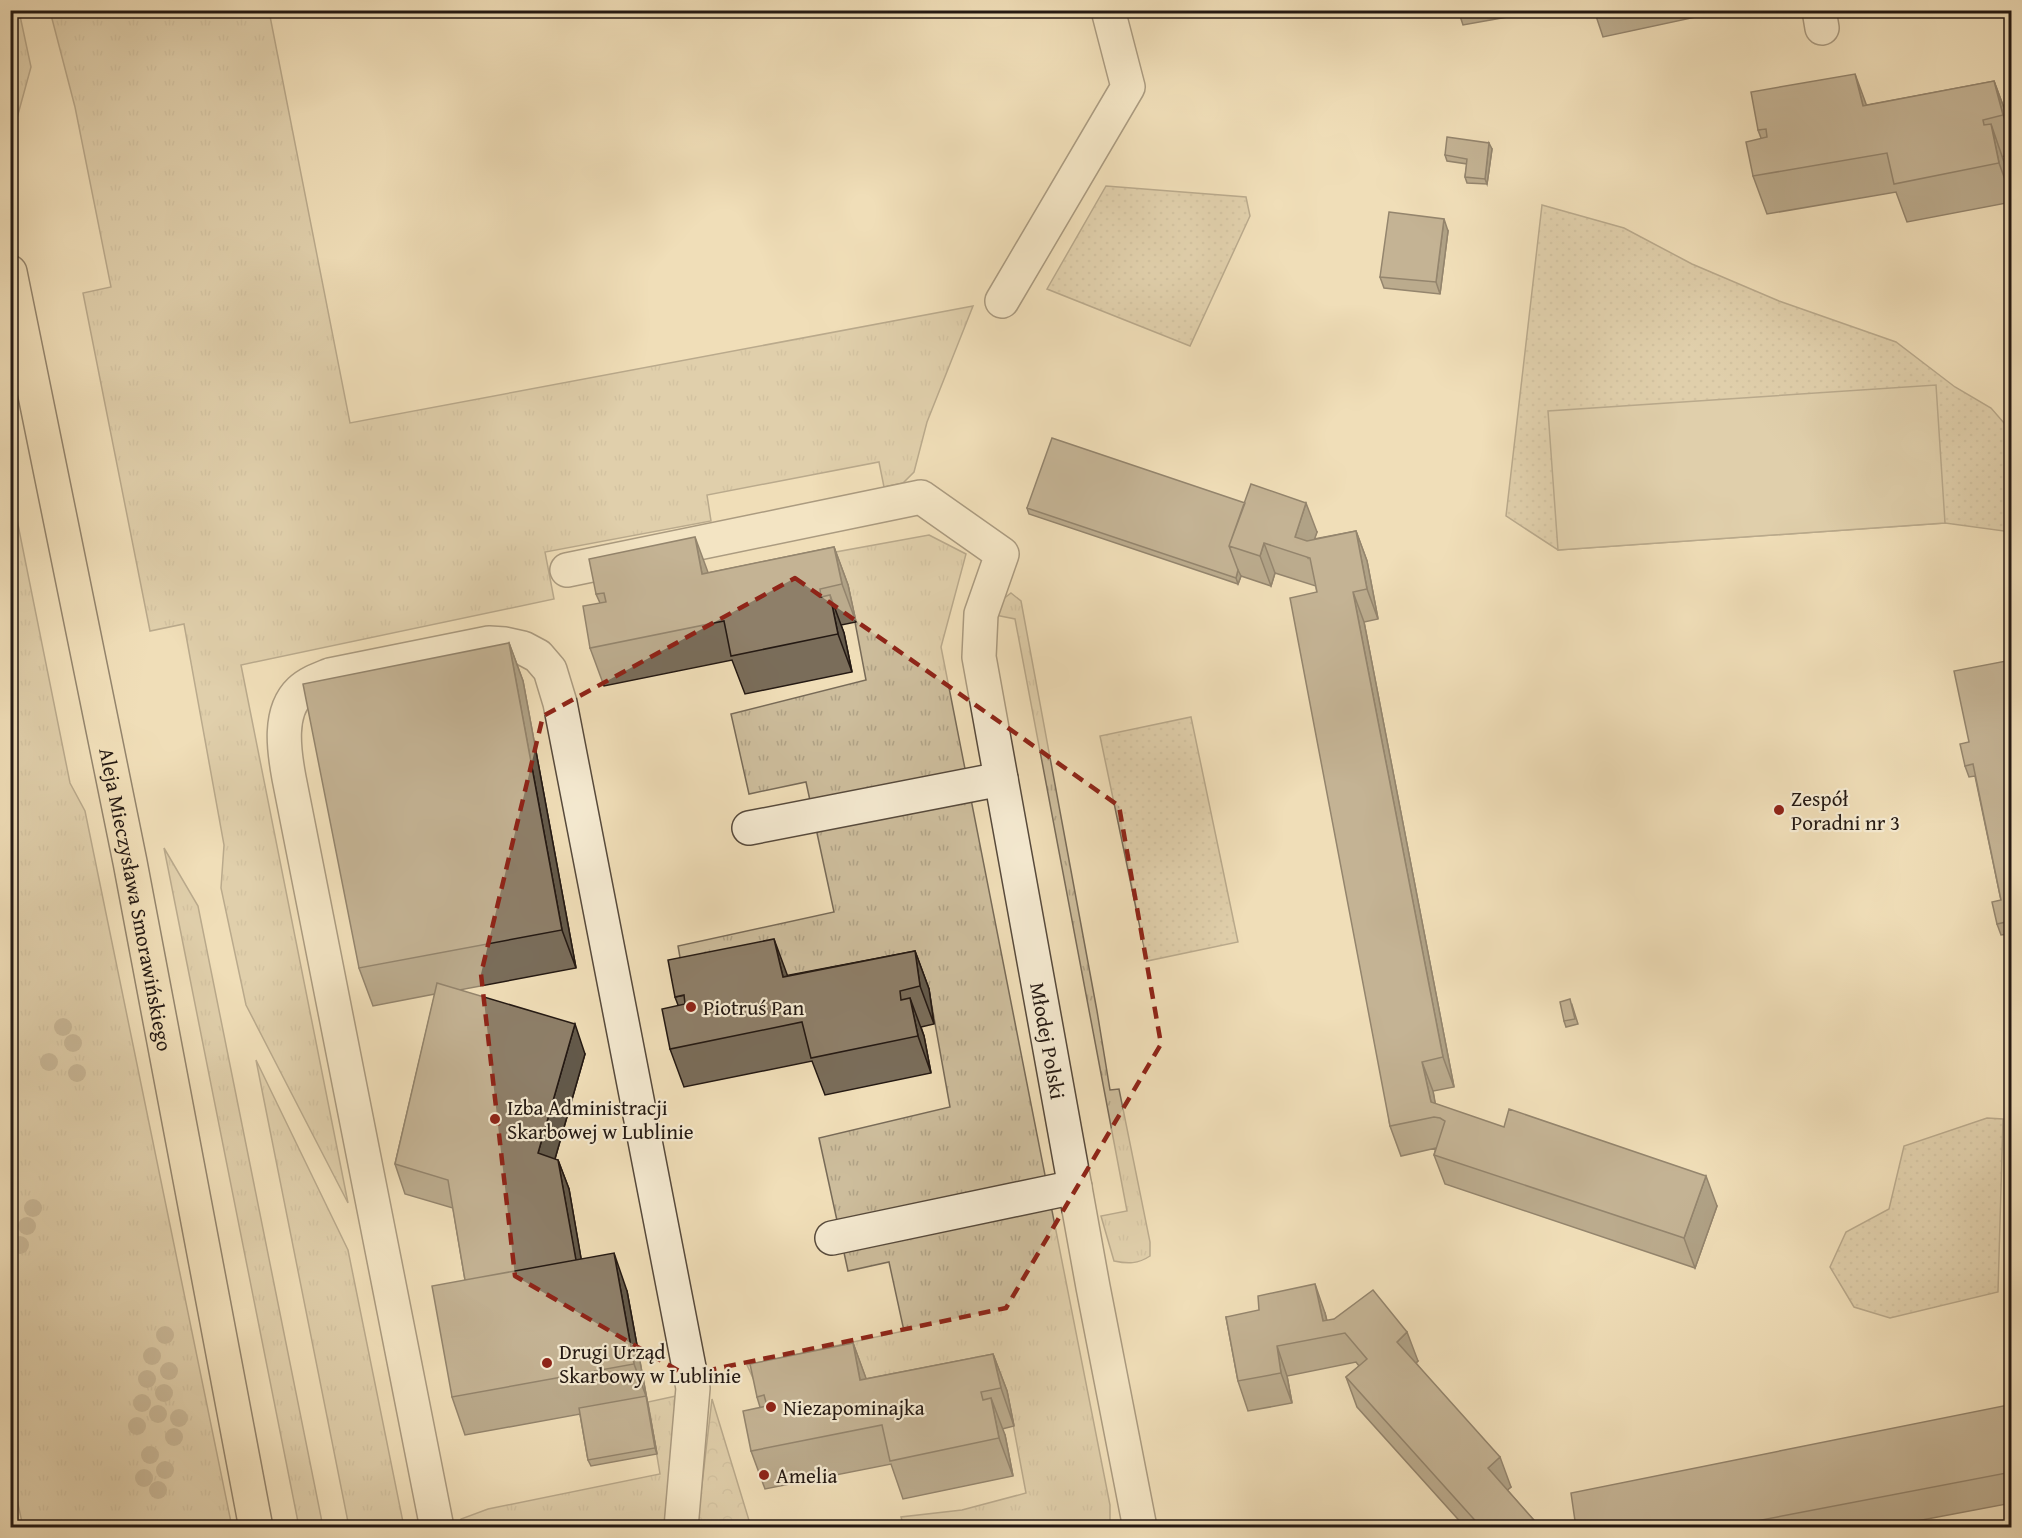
<svg xmlns="http://www.w3.org/2000/svg" width="2022" height="1538" viewBox="0 0 2022 1538" font-family="'Gentium Book Plus',serif">
<defs>
<pattern id="grass-tufts" width="24" height="20" patternUnits="userSpaceOnUse" patternTransform="scale(1.5)"><rect width="24" height="20" fill="#cdbd9c"/><path d="M3 7l-1-3M5 7V3M7 7l1-3M15 17l-1-3M17 17v-4M19 17l1-3" fill="none" stroke="#b0a286"/></pattern>
<pattern id="forest-crowns" width="20" height="18" patternUnits="userSpaceOnUse" patternTransform="scale(1.5)"><rect width="20" height="18" fill="#cdbd9c"/><path d="M2 6a3 3 0 1 1 6 0M12 15a3 3 0 1 1 6 0" fill="none" stroke="#b0a286"/></pattern>
<pattern id="park-dots" width="8" height="8" patternUnits="userSpaceOnUse" patternTransform="scale(1.5)"><rect width="8" height="8" fill="#cdbd9c"/><path d="M2 2h.1M6 6h.1" fill="none" stroke="#b0a286" stroke-width="1.8" stroke-linecap="round"/></pattern>
</defs>
<rect width="100%" height="100%" fill="#f0deb8"/>
<filter id="stains"><feTurbulence type="fractalNoise" baseFrequency=".00333" numOctaves="4"/><feColorMatrix values="0 0 0 0 .2 0 0 0 0 .09 0 0 0 0 .02 0 0 0 .5 -.17"/></filter>
<radialGradient id="worn" r=".72"><stop offset=".6" stop-color="#630" stop-opacity="0"/><stop offset="1" stop-color="#630" stop-opacity=".3"/></radialGradient>
<path fill="url(#grass-tufts)" stroke="#786b58" stroke-width="1.5" d="M10,11H19L31,67L17,118L11,88Z
M50,11H269L350,423L973,306L927,422L914,472L903,483L884,487L879,462L707,495L711,521L545,552L554,599L241,665L348,1203L246,1005L221,888L224,845L184,624L150,631L83,293L111,287L75,107Z
M10,485L70,783L85,811L232,1527H23L10,1467Z
M929,535L966,554L941,647L1110,1505V1521L1104,1527H904L901,1517L962,1510L1026,1493L1007,1392L764,1402L747,1365L904,1331L889,1262L848,1271L819,1138L950,1107L929,990L687,997L678,946L834,912L806,782L749,794L731,714L866,680L848,585L709,575Z
M1011,593L1021,601L1097,1011L1110,1090L1119,1089L1150,1242V1256C1138,1264 1128,1264 1114,1261L1101,1216L1127,1211L1015,619L995,615L1002,600Z
M164,848L198,906L323,1527H299Z
M256,1060L348,1250L404,1527H349Z
M676,1396L673,1457L667,1494L665,1527L457,1528L461,1519L488,1509L660,1474L648,1402Z"/>
<path fill="url(#forest-crowns)" stroke="#786b58" stroke-width="1.5" d="M712,1399L751,1527H697Z"/>
<path fill="url(#park-dots)" stroke="#786b58" stroke-width="1.5" d="M1106,186L1246,197L1250,216L1190,346L1047,289Z
M1542,205L1624,228L1692,264L1779,301L1896,342L1955,387L1991,408L2011,431V532L1945,523L1558,550L1506,516Z
M1191,717L1238,942L1147,961L1100,736Z
M1987,1118L2003,1119L1998,1292L1890,1318L1854,1307L1830,1267L1846,1232L1889,1209L1904,1146Z"/>
<path fill="#cdbd9c" stroke="#786b58" stroke-width="1.5" d="M1936,385L1945,523L1558,550L1548,411Z"/>
<g fill="none" stroke-linecap="round" stroke-linejoin="round">
<defs>
<g id="minor">
<path d="M1819,10L1822,28"/>
<path d="M1002,301L1128,87L1108,10"/>
<path id="s1" d="M567,570L921,497L1002,554L981,614L979,657L1093,1287L1140,1528"/>
<path d="M749,828L1001,779"/>
<path d="M832,1238L1075,1187"/>
<path d="M437,1528L289,778C284,751 278,712 300,691C308,683 320,679 330,675L489,643L505,644L523,648L538,656L550,670L560,703L693,1388L681,1528"/>
</g>
<g id="major">
<path id="s2" d="M10,272L130,862L256,1528"/>
</g>
</defs>
<use href="#minor" stroke="#574a3c" stroke-width="36"/>
<use href="#major" stroke="#241913" stroke-width="36"/>
<use href="#minor" stroke="#f5ead1" stroke-width="33"/>
<use href="#major" stroke="#f0deb8" stroke-width="33"/>
</g>
<g fill="#9c8d74">
<circle cx="63" cy="1027" r="9"/>
<circle cx="73" cy="1043" r="9"/>
<circle cx="49" cy="1062" r="9"/>
<circle cx="77" cy="1073" r="9"/>
<circle cx="33" cy="1208" r="9"/>
<circle cx="27" cy="1226" r="9"/>
<circle cx="20" cy="1245" r="9"/>
<circle cx="165" cy="1335" r="9"/>
<circle cx="152" cy="1356" r="9"/>
<circle cx="169" cy="1371" r="9"/>
<circle cx="147" cy="1379" r="9"/>
<circle cx="164" cy="1393" r="9"/>
<circle cx="142" cy="1403" r="9"/>
<circle cx="158" cy="1414" r="9"/>
<circle cx="179" cy="1418" r="9"/>
<circle cx="137" cy="1426" r="9"/>
<circle cx="174" cy="1437" r="9"/>
<circle cx="150" cy="1455" r="9"/>
<circle cx="165" cy="1470" r="9"/>
<circle cx="144" cy="1478" r="9"/>
<circle cx="158" cy="1490" r="9"/>
</g>
<path fill="#7a6d5a" stroke="#241913" stroke-width="1.5" d="M1458,10H1546L1463,25Z
M1594,10H1709L1710,14L1603,37Z
M1994,81L2008,119L2012,131V154L2002,157L2004,162L2012,197V202L1907,222L1896,192L1767,214L1753,176L1761,138L1758,130L1867,105Z
M1492,149L1487,184L1467,183L1465,177L1467,164L1447,161L1445,155Z
M1448,231L1440,294L1384,288L1380,277Z
M1027,508L1317,532L1314,539L1356,531L1367,561L1378,619L1364,622L1454,1087L1433,1091L1435,1104L1717,1206L1695,1268L1445,1184L1434,1155L1436,1148L1401,1156L1390,1126L1316,586L1275,573L1271,586L1241,576L1238,584L1029,514Z
M834,547L848,585L856,622L841,625L844,633L852,672L745,694L732,660L604,686L590,648L600,603L596,594L708,573Z
M509,643L523,681L576,968L459,990L585,1054L555,1159L558,1160L569,1189L581,1259L627,1291L657,1454L591,1466L588,1460L580,1414L465,1435L452,1397L465,1280L453,1208L405,1194L395,1164L435,994L373,1006L359,968Z
M2010,672L2008,934L2001,935L1997,924L2001,900L1975,776L1969,777L1965,766L1969,742Z
M915,951L929,989L934,1024L921,1027L924,1036L931,1073L825,1095L812,1061L684,1087L670,1049L678,1005L675,997Z
M1572,1005L1578,1024L1566,1027L1564,1021Z
M1325,1313L1327,1321L1418,1361L1416,1363L1511,1487L1507,1490L1540,1527H1465L1357,1407L1346,1377L1359,1366L1356,1362L1287,1376L1292,1403L1248,1411L1238,1381L1226,1317Z
M853,1343L866,1379L993,1354L1007,1391L1014,1426L1002,1429L1005,1435L1013,1476L903,1499L891,1464L765,1489L751,1451L760,1407L757,1397Z
M2012,1414V1503L1885,1527H1543L1575,1521Z"/>
<path fill="#63594a" stroke="#241913" stroke-width="1.5" d="M1855,74L1869,112L1863,106Z
M1994,81L2008,119L2012,131V137L2003,115Z
M1991,124L2004,162L2012,199L1999,163Z
M1489,143L1492,149L1487,184L1485,179Z
M1444,219L1448,231L1440,294L1436,282Z
M1306,503L1317,532L1308,558L1295,537Z
M1356,531L1367,561L1378,619L1367,589Z
M695,537L709,575L702,574Z
M1264,543L1275,573L1271,586L1260,556Z
M834,547L848,585L856,622L842,584Z
M1238,570L1241,576L1238,584L1236,578Z
M1353,592L1364,622L1454,1087L1443,1057Z
M830,595L844,633L852,672L838,634Z
M509,643L523,681L576,968L562,930Z
M2006,661L2010,672L2012,685Z
M774,939L788,977H783Z
M915,951L929,989L934,1024L920,986Z
M910,998L924,1036L931,1073L918,1036Z
M575,1024L585,1054L548,1183L538,1153Z
M1422,1062L1433,1091L1438,1118L1431,1102Z
M558,1160L569,1189L588,1298L577,1268Z
M1706,1176L1717,1206L1695,1268L1684,1238Z
M614,1253L627,1291L657,1454L655,1448L646,1396L634,1364Z
M1315,1284L1325,1313L1330,1335L1323,1321Z
M1407,1332L1418,1361L1407,1371L1397,1342Z
M853,1343L867,1381L860,1380Z
M1277,1346L1287,1376L1292,1403L1281,1373Z
M993,1354L1007,1391L1014,1426L1001,1388Z
M991,1398L1005,1435L1013,1476L999,1438Z
M1500,1457L1511,1487L1498,1498L1488,1468Z
M1518,1521L1521,1527H1512Z"/>
<path fill="#8e7f69" stroke="#241913" stroke-width="1.5" d="M1855,74L1863,106L1994,81L2003,115L1983,120L1984,125L1991,124L1999,163L1894,184L1887,153L1753,176L1746,142L1767,137L1766,129L1758,130L1751,92Z
M1447,137L1489,143L1485,179L1465,177L1467,159L1445,155Z
M1389,212L1444,219L1436,282L1380,277Z
M1052,438L1245,503L1229,546L1238,570L1236,578L1027,508Z
M1251,484L1306,503L1295,537L1307,541L1356,531L1367,589L1353,592L1443,1057L1422,1062L1431,1102L1504,1127L1509,1109L1706,1176L1684,1238L1434,1155L1445,1121L1440,1118L1434,1117L1390,1126L1290,598L1317,592L1310,558L1264,543L1260,556L1229,546Z
M695,537L702,574L834,547L842,584L820,589L821,597L830,595L838,634L731,656L724,621L590,648L583,606L606,602L604,593L596,594L589,559Z
M509,643L562,930L359,968L303,684Z
M2006,661L2012,685V949L2006,922L1997,924L1992,902L2001,900L1973,764L1965,766L1960,744L1969,742L1954,671Z
M774,939L783,977L915,951L920,986L900,991L901,1000L910,998L918,1036L811,1058L802,1022L670,1049L662,1009L685,1004L684,995L675,997L668,960Z
M437,983L575,1024L538,1153L558,1160L576,1260L465,1280L448,1180L395,1164Z
M1570,999L1575,1019L1564,1021L1560,1002Z
M614,1253L634,1364L452,1397L432,1286Z
M1315,1284L1323,1321L1334,1319L1373,1290L1407,1332L1397,1342L1500,1457L1488,1468L1540,1527H1526L1525,1525L1518,1521L1512,1527H1481L1346,1377L1367,1359L1345,1333L1277,1346L1281,1373L1238,1381L1226,1317L1259,1310L1258,1296Z
M853,1343L860,1380L993,1354L1001,1388L981,1392L983,1400L991,1398L999,1438L890,1461L882,1425L751,1451L743,1411L767,1406L764,1395L757,1397L750,1364Z
M646,1396L655,1448L588,1460L579,1408Z
M2008,1405L2012,1418V1472L1725,1527H1543L1575,1521L1571,1493Z"/>
<path d="M0 0H2022V1538H0ZM795,578L1119,806L1161,1044L1006,1308L686,1375L515,1276L481,974L543,716Z" fill="#f0deb8" fill-opacity=".55" fill-rule="evenodd"/>
<path fill="none" stroke="#8f2418" stroke-width="4.5" stroke-dasharray="12 8" stroke-linejoin="round" d="M795,578L1119,806L1161,1044L1006,1308L686,1375L515,1276L481,974L543,716Z"/>
<g fill="#8f2418" stroke="#f5ead1" stroke-width="2">
<circle cx="1779" cy="810" r="6"/>
<circle cx="691" cy="1007" r="6"/>
<circle cx="495" cy="1119" r="6"/>
<circle cx="547" cy="1363" r="6"/>
<circle cx="771" cy="1407" r="6"/>
<circle cx="764" cy="1475" r="6"/>
</g>
<g text-anchor="middle" dominant-baseline="central" stroke-width="4.5" stroke-linejoin="round" paint-order="stroke">
<g font-size="21" fill="#241913" stroke="#f5ead1" text-anchor="start">
<text x="1791" y="798">Zespół<tspan x="1791" dy="24">Poradni nr 3</tspan></text>
<text x="703" y="1007">Piotruś Pan</text>
<text x="507" y="1107">Izba Administracji<tspan x="507" dy="24">Skarbowej w Lublinie</tspan></text>
<text x="559" y="1351">Drugi Urząd<tspan x="559" dy="24">Skarbowy w Lublinie</tspan></text>
<text x="783" y="1407">Niezapominajka</text>
<text x="776" y="1475">Amelia</text>
</g>
<g font-size="21" fill="#241913" stroke="#f5ead1">
<text stroke="none"><textPath href="#s2" startOffset="640">Aleja Mieczysława Smorawińskiego</textPath></text>
<text stroke="none"><textPath href="#s1" startOffset="957">Młodej Polski</textPath></text>
</g>
</g>
<rect width="2022" height="1538" fill="none" stroke="#f0deb8" stroke-width="36"/>
<rect x="12" y="12" width="1998" height="1514" fill="none" stroke="#241913" stroke-width="3"/>
<rect x="18" y="18" width="1986" height="1502" fill="none" stroke="#241913" stroke-width="1.5"/>
<rect width="100%" height="100%" filter="url(#stains)"/>
<rect width="100%" height="100%" fill="url(#worn)"/>
</svg>
